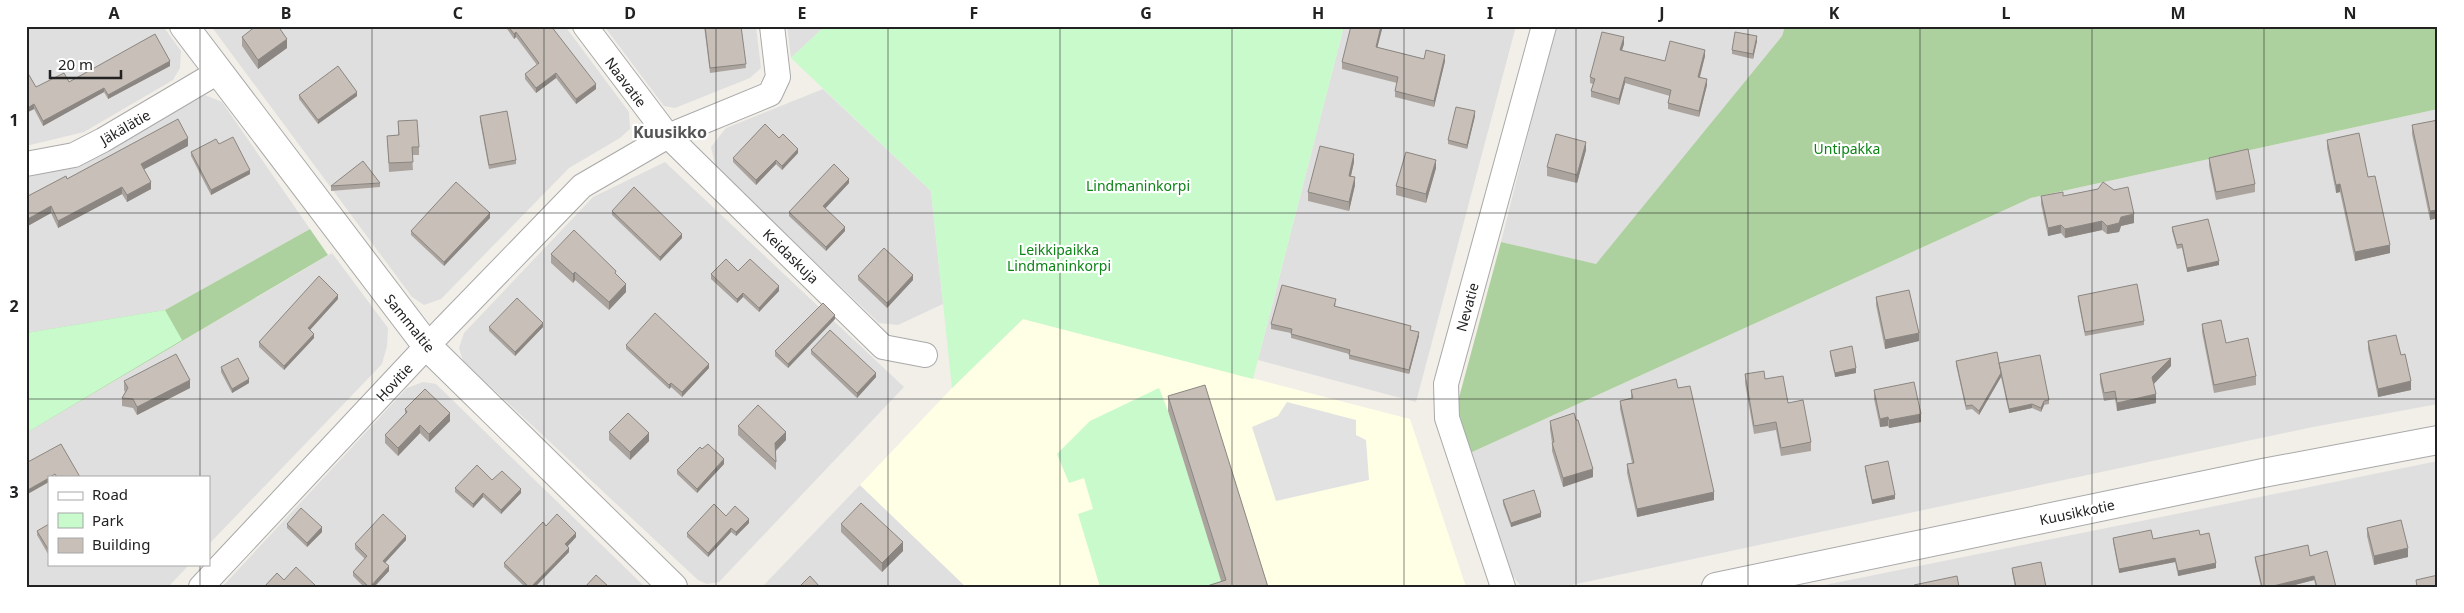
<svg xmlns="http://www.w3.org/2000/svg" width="2464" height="613" viewBox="0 0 2464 613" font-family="'Noto Sans',sans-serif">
<rect width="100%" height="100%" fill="#f2efe9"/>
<path fill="#e0dfdf" d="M26,26H163L181,51L180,68L173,80L84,132L26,146Z
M211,26H565L629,112L630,129L620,138L569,168L441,299L424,305L412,297Z
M604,26H756L761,68L750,78L675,108L664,106Z
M787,26H825L791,58Z
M1344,26H1516L1416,402L1258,360Z
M1555,26H1785L1782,36L1596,265L1501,242Z
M823,89L931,191L943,304L898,325L879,323L716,168L711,147L726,128Z
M205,95L222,102L310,229L165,310L26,333V178L83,159Z
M2438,109V404L2313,427L1562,587H1527L1520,585L1508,570L1470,453L2031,198Z
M665,162L904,387L719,582L707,584L698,580L463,361L459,348L464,333L593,197Z
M332,253L388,328L387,346L382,364L209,544V477H49V564H190L168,587H26V433Z
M423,382L436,384L645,587H222L407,388Z
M2438,461V587H1815Z
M860,485L966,587H762Z"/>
<path fill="#ffffe5" d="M1023,319L1410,419L1466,587H966L860,485L952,388Z"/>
<path fill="#add19e" d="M1785,26H2438V109L2031,198L1470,453L1457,405L1501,242L1596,264L1782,36Z
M310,229L328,255L26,433V333L165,310Z"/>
<path fill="#c8facc" d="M825,26H1344L1253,379L1023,319L952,388L931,191L791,58Z
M165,310L182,340L26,433V333Z
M1159,388L1168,411L1223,587H1100L1078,514L1093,509L1084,478L1069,483L1057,454L1090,421Z"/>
<path fill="#e2e2e2" d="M1287,402L1356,420V435L1366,440L1369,480L1276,501L1252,427L1278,416Z"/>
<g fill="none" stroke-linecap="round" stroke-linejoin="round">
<defs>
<path id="minor" d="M585,26L668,136L883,347L925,355
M26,164L74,155L103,140L218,72
M201,587L427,346L582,186L668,136L770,94L778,77L772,26
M1503,587L1447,418L1446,384L1544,26"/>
<path id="tertiary" d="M184,26L427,346L673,587
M1716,587L2263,473L2438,440"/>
</defs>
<use href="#minor" stroke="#a9a9a9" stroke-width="26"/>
<use href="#tertiary" stroke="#a9a9a9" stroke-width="30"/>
<use href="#minor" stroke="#fff" stroke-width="24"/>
<use href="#tertiary" stroke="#fff" stroke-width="28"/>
</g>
<path fill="#aba49e" d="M505,26H551L596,89L576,104L556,78L536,93L525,79V74L537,65L516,37L514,39Z
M704,26H741L746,68L710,73Z
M1382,26V29L1377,47L1424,59L1445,61L1434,107L1395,97V91L1397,83L1342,69V62Z
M242,37L287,48L258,69L242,46Z
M1757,41L1753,59L1732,54V50Z
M1624,44L1622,50L1665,61L1705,56L1700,77L1707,85L1699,117L1668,109V103L1670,96L1625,83L1619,105L1591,97V91L1593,84L1590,83V77Z
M170,66L108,99L104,92L43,126L34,109L26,113V70L36,87Z
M299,95L357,96L318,124L299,99Z
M480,116L516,160V164L489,169L480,121Z
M1475,116L1467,149L1448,144V140Z
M2438,120L2430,220L2412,134V125Z
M398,121L419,147V155H412L413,170L389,172L387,136L398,135Z
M779,138L798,153L782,170L776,164L756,185L733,162V158Z
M2327,140L2368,177L2390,253L2355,261L2340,192L2336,193L2327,148Z
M219,144L250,174L211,195L191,156V152Z
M188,146L144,169L151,189L127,202L122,194L58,228L51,213L26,227V192L28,196L67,179Z
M1586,150L1577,183L1547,176V167Z
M2209,158L2255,184V192L2216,200L2209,166Z
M1354,162L1351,176L1355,185L1349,211L1308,201V192Z
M1436,168L1426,203L1396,195V186Z
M380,183V187L331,191V186Z
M849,183L825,208L845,231L826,251L789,216V212Z
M2041,196H2063L2134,223L2121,226L2119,232L2107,234L2102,230L2065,238L2061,233L2048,236L2041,204Z
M612,211L682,238L660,261L612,215Z
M490,218L444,266L411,235V231Z
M2172,227L2219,265L2187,272L2182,248L2177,249L2172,231Z
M2438,249V264L2436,258V250Z
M551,254L616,275L626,292L609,310L575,280L573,283L551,263Z
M738,271L779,291L759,312L743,297L737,303L711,279V274Z
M858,276L913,280L887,308L858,280Z
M2078,296L2144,321V325L2085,336L2078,300Z
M1876,297L1919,341L1885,349L1876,305Z
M338,299L310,330L314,338L284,370L259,347V342Z
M1336,303L1335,306L1411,330L1419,336L1409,374L1349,359V354L1291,338V333L1271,329V324Z
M835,319L788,368L775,356V351Z
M2202,324L2226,343L2256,376V385L2214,393L2202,332Z
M489,327H543L515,356L489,331Z
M2368,341L2401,355L2411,390L2378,397L2368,349Z
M626,345L709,368L682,397L671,387L669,389L626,349Z
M811,350L876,377L857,398L811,354Z
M1830,351L1856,373L1835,377L1830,355Z
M1956,361L1999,363L2049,400V404L2044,405L2041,412L2032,408L2009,413L2001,377L1979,415L1972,409L1966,410L1956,365Z
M2171,366L2153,384L2156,403L2117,411L2115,399L2104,401L2100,382V374Z
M221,367L249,383L232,393L221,372Z
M1745,374L1765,379L1788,403L1811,442V451L1781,456L1776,430L1754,434L1745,383Z
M124,381L190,388L137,415L133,408L122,406V398L125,392L124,390Z
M1678,388L1714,500L1637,517L1627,473V464L1632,463L1620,409V401L1631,398V390Z
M1874,390L1921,422L1889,428L1888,426L1880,427L1874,399Z
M1168,396L1268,587L1221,581L1168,411Z
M405,409L450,421L429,442L420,433L398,456L385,443V435L405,414Z
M1550,421L1593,477L1563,487L1552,451V443L1550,429Z
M738,426L786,440L776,451V470L738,435Z
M609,432L649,441L630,460L609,440Z
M724,464L697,493L677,474V470Z
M1865,466L1895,499L1872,504L1865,470Z
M492,480L521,493L501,514L483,497L473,508L455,492V488Z
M1503,500L1541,517L1511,527L1503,504Z
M726,516L749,523L736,536L731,532L708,557L687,537V533Z
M49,524V553L48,554L37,535V531Z
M287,524L322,532L307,547L287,528Z
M841,524L903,551L882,572L841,532Z
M546,526L576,537L568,546L569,552L535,587H525L504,567V563Z
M2367,528L2408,557L2374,565L2367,536Z
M2200,535L2216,568L2178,576L2175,562L2119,573L2113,542V538L2153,539Z
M406,540L385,563L389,571L374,587H364L353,576V572L365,559L355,549V544Z
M2310,556L2336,587H2316L2314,580L2287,587H2261L2255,561V557Z
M2012,568L2046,587H2015L2012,572Z"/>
<path fill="#8b8681" d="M1381,26H1382V29L1376,53V47Z
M516,32V37L514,39V34Z
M1757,36V41L1753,59V54Z
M1624,37V44L1620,56V50Z
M287,39V48L258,69V60Z
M1705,50V56L1698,83V77Z
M1445,55V61L1434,107V101Z
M170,61V66L108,99V95Z
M556,73V78L536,93V88Z
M1625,77V83L1619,105V99Z
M1707,79V85L1699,117V111Z
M596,84V89L576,104V99Z
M104,88V92L43,126V121Z
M357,92V96L318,124V120Z
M34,104V109L26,113V109Z
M1475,111V116L1467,149V145Z
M188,138V146L141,171V164Z
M1586,142V150L1577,183V175Z
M798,149V153L782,170V166Z
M1354,154V162L1349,184V176Z
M776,160V164L756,185V180Z
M1436,160V168L1426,203V194Z
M250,170V174L211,195V190Z
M1355,177V185L1349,211V202Z
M849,179V183L823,211V206Z
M151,182V189L127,202V195Z
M2340,184V192L2336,193V185Z
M122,187V194L58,228V221Z
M51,206V213L26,227V220Z
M2438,210V218L2430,220V211Z
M490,213V218L444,266V262Z
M2134,214V223L2121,226L2119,232L2107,234V226L2121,217Z
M2102,221V230L2065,238V229Z
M2061,225V233L2048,236V228Z
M845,227V231L826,251V247Z
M682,234V238L660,261V257Z
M2390,245V253L2355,261V252Z
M2219,261V265L2187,272V268Z
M575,272V280L573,283V274Z
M913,275V280L887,308V303Z
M626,284V292L609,310V302Z
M779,286V291L759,312V308Z
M743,293V297L737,303V299Z
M338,295V299L308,332V328Z
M835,315V319L788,368V364Z
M543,323V327L515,356V352Z
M1419,332V336L1409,374V370Z
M1919,333V341L1885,349V340Z
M314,334V338L284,370V366Z
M2171,358V366L2152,386V377Z
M709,364V368L682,397V392Z
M1856,368V373L1835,377V373Z
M876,373V377L857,398V393Z
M2001,373V377L1979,415V411Z
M249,379V383L232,393V389Z
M190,380V388L137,415V407Z
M2411,381V390L2378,397V389Z
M671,383V387L669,389V385Z
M2156,394V403L2117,411V403Z
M2044,401V405L2041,412V408Z
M2032,404V408L2009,413V409Z
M450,413V421L429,442V434Z
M1921,414V422L1889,428V420Z
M1888,417V426L1880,427V419Z
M420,425V433L398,456V448Z
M786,432V440L775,451V443Z
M649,433V441L630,460V452Z
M724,459V464L697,493V489Z
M1593,469V477L1563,487V478Z
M49,478V482L26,495V491Z
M521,489V493L501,514V510Z
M1714,492V500L1637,517V509Z
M483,493V497L473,508V504Z
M1895,495V499L1872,504V500Z
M1541,513V517L1511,527V523Z
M749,519V523L736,536V532Z
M322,527V532L307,547V543Z
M731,528V532L708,557V553Z
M576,533V537L565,549V544Z
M406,536V540L383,565V561Z
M903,542V551L882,572V563Z
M569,548V552L535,587H531Z
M2408,548V557L2374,565V556Z
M2175,558V562L2119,573V569Z
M2216,563V568L2178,576V571Z
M389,566V571L374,587H370Z
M2314,576V580L2287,587H2269Z"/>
<path fill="#c7bfb8" stroke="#8b8681" d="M256,26H278L287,39L258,60L242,37Z
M508,26H551L596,84L576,99L556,73L536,88L525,74L539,63L516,32L514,34Z
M705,26H741L746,64L710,68Z
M1351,26H1381L1376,47L1424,59L1426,50L1445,55L1434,101L1395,91L1398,77L1342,62Z
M1602,32L1624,37L1620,50L1665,61L1670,41L1705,50L1698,77L1707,79L1699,111L1668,103L1671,90L1625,77L1619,99L1591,91L1595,79L1590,77Z
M1735,32L1757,36L1753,54L1732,50Z
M155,34L170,61L108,95L104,88L43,121L34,104L26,109V70L36,87L64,73L69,82Z
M338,66L357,92L318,120L299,95Z
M1456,107L1475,111L1467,145L1448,140Z
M507,111L516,160L489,165L480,116Z
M178,119L188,138L141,164L151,182L127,195L122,187L58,221L51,206L26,220V192L28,196L66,176L67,179Z
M417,120L419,147H412L413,162L389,163L387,136L399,135L398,121Z
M2438,120V210L2430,211L2412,125Z
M765,124L779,138L783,134L798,149L782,166L776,160L756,180L733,158Z
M2359,133L2368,177L2375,176L2390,245L2355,252L2340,184L2336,185L2327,140Z
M1556,134L1586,142L1577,175L1547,167Z
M233,137L250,170L211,190L191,152L216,139L219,144Z
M1320,146L1354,154L1349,176L1355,177L1349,202L1308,192Z
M2248,149L2255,184L2216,192L2209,158Z
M1406,152L1436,160L1426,194L1396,186Z
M363,161L380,183L331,186Z
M834,164L849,179L823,206L845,227L826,247L789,212Z
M456,182L490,213L444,262L411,231Z
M2103,182L2114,190L2128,187L2134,214L2121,217L2119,223L2107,226L2102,221L2065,229L2061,225L2048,228L2041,196L2063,192V196L2098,189Z
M634,187L682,234L660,257L612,211Z
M2208,219L2219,261L2187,268L2182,244L2177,245L2172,227Z
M574,230L616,271L615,273L626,284L609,302L575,272L573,274L551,254Z
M884,248L913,275L887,303L858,276Z
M726,259L738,271L750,259L779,286L759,308L743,293L737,299L711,274Z
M319,276L338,295L308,328L314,334L284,366L259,342Z
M2137,284L2144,321L2085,332L2078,296Z
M1282,285L1336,299L1334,306L1411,326L1410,330L1419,332L1409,370L1349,355L1350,350L1291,334L1292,329L1271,324Z
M1909,290L1919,333L1885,340L1876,297Z
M517,298L543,323L515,352L489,327Z
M823,303L835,315L788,364L775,351Z
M655,313L709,364L682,392L671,383L669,385L626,345Z
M2221,320L2226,343L2248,338L2256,376L2214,385L2202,324Z
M830,330L876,373L857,393L811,350Z
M2396,335L2401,355L2405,354L2411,381L2378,389L2368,341Z
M1852,346L1856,368L1835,373L1830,351Z
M1997,352L2001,373L1979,411L1972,405L1966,406L1956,361Z
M176,354L190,380L137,407L133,399L122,398L128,388L124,381Z
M2040,355L2049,400L2044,401L2041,408L2032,404L2009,409L1999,363Z
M238,358L249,379L232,389L221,367Z
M2171,358L2152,377L2156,394L2117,403L2115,391L2104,393L2100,374Z
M1764,371L1765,379L1783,376L1788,403L1803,400L1811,442L1781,448L1776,422L1754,426L1745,374Z
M1676,379L1678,388L1690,386L1714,492L1637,509L1627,464L1634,463L1620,401L1633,398L1631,390Z
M1914,382L1921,414L1889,420L1888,417L1880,419L1874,390Z
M1205,385L1268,587H1204L1226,580L1168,396Z
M425,389L450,413L429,434L420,425L398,448L385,435L407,412L405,409Z
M758,405L786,432L775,443L776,462L738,426Z
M628,413L649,433L630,452L609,432Z
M1574,413L1576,420H1578L1593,469L1563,478L1552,443L1554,442L1550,421Z
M61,444L80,477H57L55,474L50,477H49V478L26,491V463Z
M708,444L724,459L697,489L677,470L700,447L702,449Z
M1888,461L1895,495L1872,500L1865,466Z
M477,465L492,480L502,471L521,489L501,510L483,493L473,504L455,488Z
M1534,490L1541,513L1511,523L1503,500Z
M861,503L903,542L882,563L841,524Z
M714,504L726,516L735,506L749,519L736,532L731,528L708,553L687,533Z
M301,508L322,527L307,543L287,524Z
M383,514L406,536L383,561L389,566L370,587H369L353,572L367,556L355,544Z
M557,514L576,533L565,544L569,548L531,587H529L504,563L543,522L546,526Z
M2401,520L2408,548L2374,556L2367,528Z
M49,524V549H48L37,531Z
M2151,530L2153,539L2199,530L2200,535L2209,533L2216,563L2178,571L2175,558L2119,569L2113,538Z
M2308,545L2310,556L2327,551L2336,587H2317L2314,576L2269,587H2262L2255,557Z
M2041,562L2046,587H2016L2012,568Z
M296,567L317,587H264L277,573L284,580Z
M596,575L609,587H585Z
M2438,575V587H2417L2416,580Z
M810,576L820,587H799Z
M1957,576L1959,587H1915L1914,585Z"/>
<path fill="none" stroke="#222" stroke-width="1" stroke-opacity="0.55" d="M200,26V477M372,26V587M544,26V587M716,26V587M888,26V587M1060,26V587M1232,26V587M1404,26V587M1576,26V587M1748,26V587M1920,26V587M2092,26V587M2264,26V587M26,213H2438M26,399H2438M200,564V587"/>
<g text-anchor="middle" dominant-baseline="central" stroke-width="4.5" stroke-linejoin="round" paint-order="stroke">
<g font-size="14" fill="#222" stroke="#fff">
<text transform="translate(626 82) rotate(53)">Naavatie</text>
<text transform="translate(125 127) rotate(-30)">Jäkälätie</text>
<text transform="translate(791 256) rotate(44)">Keidaskuja</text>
<text transform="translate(1467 307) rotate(-75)">Nevatie</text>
<text transform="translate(410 323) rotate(51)">Sammaltie</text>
<text transform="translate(394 382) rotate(-47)">Hovitie</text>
<text transform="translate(2077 512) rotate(-12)">Kuusikkotie</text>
</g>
<g font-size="14" fill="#0c8416" stroke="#fff">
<text x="1847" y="148">Untipakka</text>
<text x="1138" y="185">Lindmaninkorpi</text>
<text x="1059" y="249">Leikkipaikka<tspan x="1059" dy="16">Lindmaninkorpi</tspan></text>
</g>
<g font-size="16" font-weight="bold" fill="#555" stroke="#fff">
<text x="670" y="132">Kuusikko</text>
</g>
</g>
<rect width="2464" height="613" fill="none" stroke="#ffffff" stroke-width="55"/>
<rect x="48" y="476" width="162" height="90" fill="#ffffff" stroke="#a7a7a7"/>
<rect x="58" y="492" width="25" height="8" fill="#ffffff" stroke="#a7a7a7"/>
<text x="92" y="500" font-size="15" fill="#222222">Road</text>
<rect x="58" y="513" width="25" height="15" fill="#c8facc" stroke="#a7a7a7"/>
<text x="92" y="526" font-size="15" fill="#222222">Park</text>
<rect x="58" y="538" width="25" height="15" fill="#c7bfb8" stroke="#a7a7a7"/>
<text x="92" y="550" font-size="15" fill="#222222">Building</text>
<path d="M50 70v8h71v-8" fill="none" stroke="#222222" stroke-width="2.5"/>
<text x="58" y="70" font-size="15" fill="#222222" stroke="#ffffff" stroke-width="4" paint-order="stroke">20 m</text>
<rect x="28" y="28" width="2408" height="558" fill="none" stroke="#222" stroke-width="2"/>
<g font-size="16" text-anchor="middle" font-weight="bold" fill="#222">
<text x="114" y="19">A</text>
<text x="286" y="19">B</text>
<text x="458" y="19">C</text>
<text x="630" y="19">D</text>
<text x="802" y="19">E</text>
<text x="974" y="19">F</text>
<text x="1146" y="19">G</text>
<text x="1318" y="19">H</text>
<text x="1490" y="19">I</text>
<text x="1662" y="19">J</text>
<text x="1834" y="19">K</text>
<text x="2006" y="19">L</text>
<text x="2178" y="19">M</text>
<text x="2350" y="19">N</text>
<text x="14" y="126">1</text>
<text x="14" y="312">2</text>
<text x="14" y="498">3</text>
</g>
</svg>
